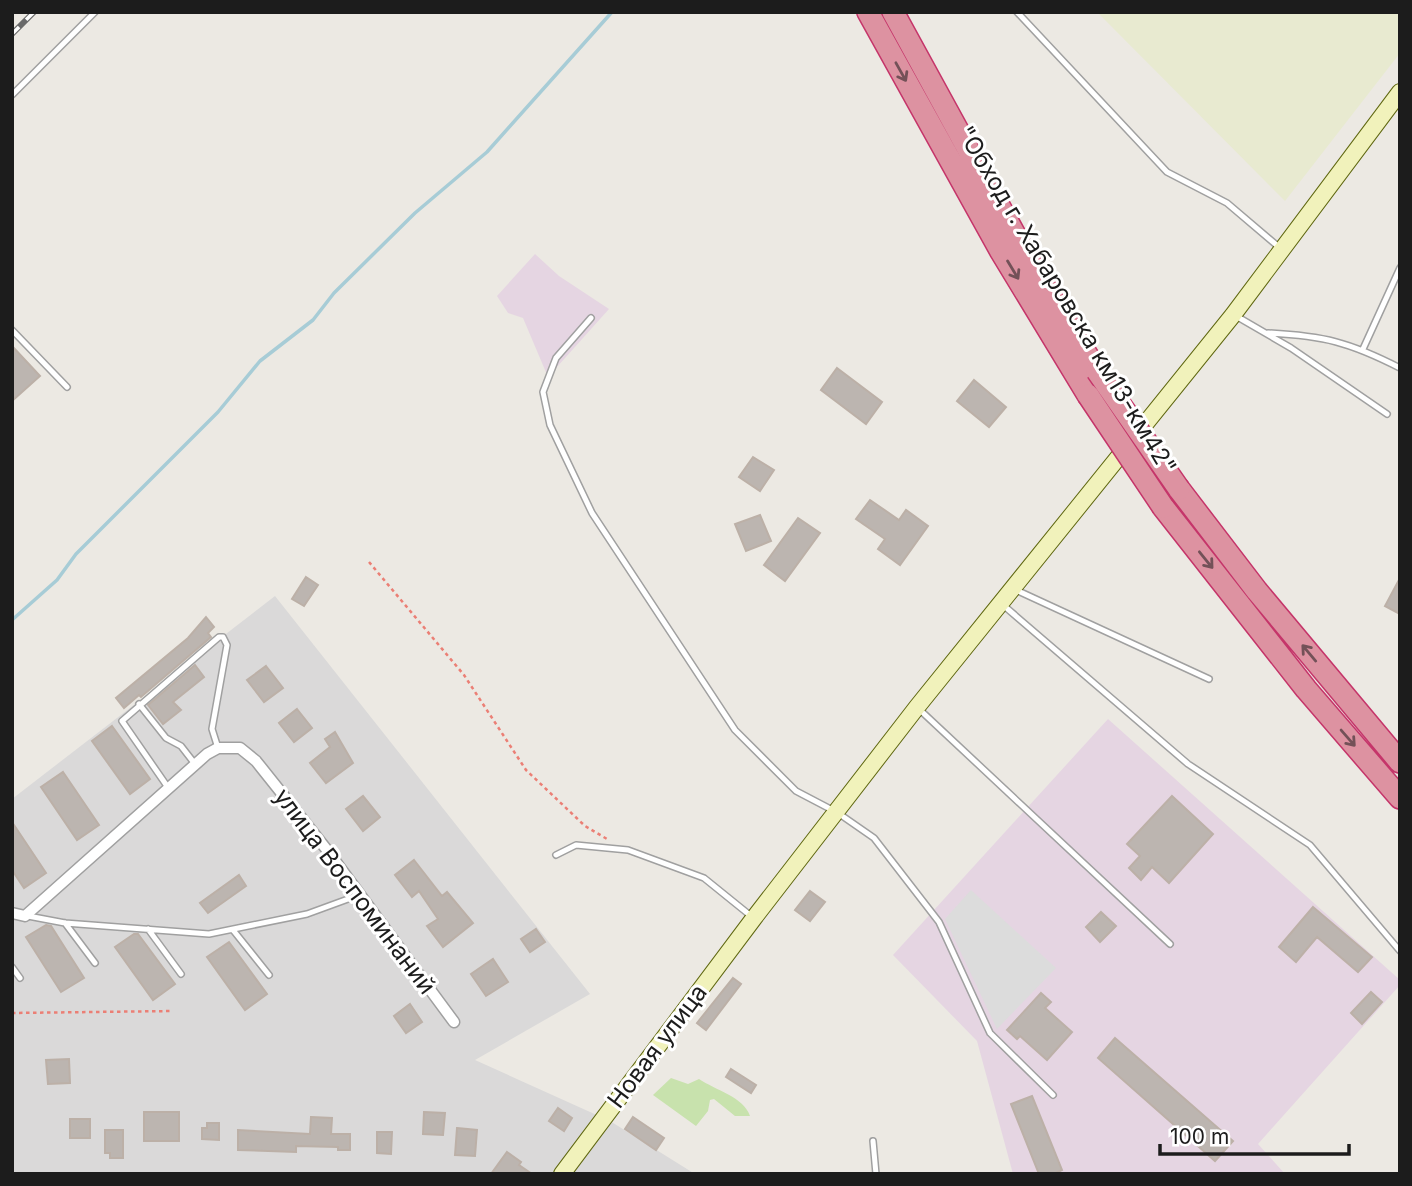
<svg xmlns="http://www.w3.org/2000/svg" width="1412" height="1186" viewBox="0 0 1412 1186" font-family="Inter,sans-serif">
<rect width="100%" height="100%" fill="#ece9e3"/>
<path fill="#dad9d9" d="M275,596L590,994L475,1060L610,1121L695,1174H12V799Z"/>
<path fill="#e5d5e2" d="M535,254L559,276L609,309L548,377L523,318L508,313L497,296Z
M1108,719L1400,980V985L1258,1144L1285,1174H1013L977,1041L893,955Z"/>
<path fill="#e8ead0" d="M1097,12H1400V53L1285,201Z"/>
<path fill="#c8e2ad" d="M671,1078L688,1084L699,1079C715,1090 744,1097 750,1116H735L714,1099L710,1100L708,1111L696,1126L653,1095Z"/>
<path fill="#dcdcdc" d="M971,890L1056,968L997,1029L945,919Z"/>
<g fill="none" stroke-linecap="round" stroke-linejoin="round">
<path stroke="#a7ccd6" stroke-width="3.5" d="M12,620L57,580L76,554L218,412L260,361L313,320L334,293L415,213L487,152L612,12"/>
</g>
<path fill="#bcb5b0" stroke="#bcb0a7" stroke-width="2" d="M12,346L40,376L12,401Z
M837,368L882,402L866,424L821,390Z
M974,380L1006,407L989,427L957,401Z
M753,457L774,470L760,491L739,477Z
M870,500L899,520L906,510L928,526L900,565L878,549L885,539L856,519Z
M760,515L771,541L746,551L735,524Z
M798,518L820,533L785,581L764,565Z
M306,577L318,585L304,606L292,599Z
M1400,578V614L1385,606Z
M206,617L214,627L208,633L211,637L141,697L139,695L124,708L116,698L188,638Z
M195,665L204,677L173,702L181,710L163,724L148,705Z
M266,666L283,688L264,702L247,680Z
M297,709L312,728L294,742L279,723Z
M112,726L150,779L130,794L92,741Z
M335,732L353,763L326,783L310,763L330,747L325,739Z
M63,772L99,825L77,840L41,787Z
M363,796L380,817L363,831L346,809Z
M1172,796L1213,834L1169,883L1152,867L1141,880L1129,868L1140,856L1127,844Z
M12,822L46,873L24,888L12,870Z
M414,860L442,896L447,892L473,923L443,947L427,926L438,919L419,891L412,897L395,875Z
M239,875L246,886L208,913L200,903Z
M810,891L825,902L810,921L795,910Z
M1313,907L1372,957L1358,972L1317,937L1296,962L1279,947Z
M1101,912L1116,926L1100,942L1086,927Z
M46,925L51,926L84,978L61,992L26,937Z
M536,929L545,942L530,952L521,939Z
M134,934H138L175,984L153,1000L115,947Z
M229,942L267,994L245,1010L207,957Z
M493,959L508,982L486,996L471,974Z
M733,978L741,984L706,1030L697,1023Z
M1371,992L1382,1002L1362,1024L1351,1013Z
M1041,993L1051,1002L1045,1008L1072,1032L1047,1060L1020,1036L1017,1039L1007,1030Z
M410,1004L422,1022L406,1033L394,1016Z
M1115,1038L1233,1141L1215,1161L1098,1058Z
M69,1059L70,1083L48,1084L46,1060Z
M731,1069L756,1085L751,1093L726,1077Z
M1032,1096L1062,1170L1054,1174H1039L1011,1104Z
M558,1108L572,1118L564,1131L549,1121Z
M144,1112H179V1141H144Z
M424,1112L445,1113L443,1135L423,1134Z
M311,1117L332,1118L331,1134H350V1150H338V1147L296,1146V1152L238,1150V1130L310,1134Z
M633,1117L664,1138L656,1150L625,1129Z
M70,1119H90V1138H70Z
M207,1123H219V1140L202,1139V1128H207Z
M457,1128L477,1130L475,1156L455,1155Z
M105,1130H123V1158H110V1153H105Z
M377,1132H392L391,1154L377,1153Z
M507,1152L521,1162L519,1165L532,1174H491Z"/>
<g fill="none" stroke-linecap="round" stroke-linejoin="round">
<defs>
<path id="lane" d="M1017,12L1167,172L1227,203L1280,248
M12,95L95,12
M1236,316L1291,348L1387,414
M591,318L556,358L543,392L550,425L592,513L735,730L796,791L838,813L874,838L939,922L990,1033L1053,1095
M12,330L67,387
M1268,333C1324,336 1349,342 1400,368
M1363,349L1400,268
M1016,590L1209,679
M1003,605L1188,764L1310,845L1400,951
M139,704L166,738L181,746L195,764
M920,710L1170,944
M167,786L122,721L219,637H223L227,645L212,729L218,748
M556,855L576,845L628,850L704,878L751,916
M28,916L65,923L209,934L307,914L359,895
M65,923L95,963
M148,929L181,974
M233,930L269,975
M12,967L20,978
M873,1141L876,1174"/>
<path id="street" d="M12,913L25,916L207,754L218,748H240L256,761L327,850L454,1022"/>
<path id="secondary" d="M562,1174L754,918L917,707L1233,315L1400,92"/>
<path id="highway" d="M868,12L1000,250L1088,395
M893,12L1032,266L1097,371
M1179,489L1257,591L1400,762
M1163,507L1306,689L1400,798"/>
</defs>
<use href="#lane" stroke="#a0a0a0" stroke-width="8"/>
<use href="#street" stroke="#a0a0a0" stroke-width="13"/>
<use href="#secondary" stroke="#5f6710" stroke-width="18"/>
<use href="#highway" stroke="#c5356a" stroke-width="24"/>
<path stroke="#eb7f75" stroke-width="2.5" stroke-dasharray="3.5 3.5" stroke-linecap="butt" d="M369,562L464,675L526,770L585,826L607,839
M12,1013L173,1011"/>
<use href="#lane" stroke="#fff" stroke-width="5"/>
<use href="#street" stroke="#fff" stroke-width="10"/>
<use href="#secondary" stroke="#f1f2bb" stroke-width="16"/>
<use href="#highway" stroke="#dd92a1" stroke-width="21"/>
<defs>
<path id="rail" d="M12,34L34,12"/>
</defs>
<use href="#rail" stroke="#6a6a6a" stroke-width="6"/>
<use href="#rail" stroke="#fff" stroke-width="3.5" stroke-dasharray="10" stroke-linecap="butt"/>
<defs>
<path id="highway-bridge" d="M1097,371L1179,489
M1088,395L1163,507"/>
</defs>
<use href="#highway-bridge" stroke="#c5356a" stroke-width="24" stroke-linecap="butt"/>
<use href="#highway-bridge" stroke="#dd92a1" stroke-width="21"/>
</g>
<defs><path id="oneway-shaft" d="M-6 0H5M1.5-3L5.5 0L1.5 3" fill="none" stroke-width="1.6" stroke-linecap="round" stroke-linejoin="round" transform="scale(1.75)"/></defs>
<g stroke="#735158">
<use href="#oneway-shaft" transform="translate(901 72) rotate(61)"/>
<use href="#oneway-shaft" transform="translate(1013 270) rotate(59)"/>
<use href="#oneway-shaft" transform="translate(1206 560) rotate(51)"/>
<use href="#oneway-shaft" transform="translate(1309 653) rotate(-130)"/>
<use href="#oneway-shaft" transform="translate(1348 738) rotate(49)"/>
</g>
<g text-anchor="middle" dominant-baseline="central" stroke-width="6" stroke-linejoin="round" paint-order="stroke">
<g font-size="24" fill="#1c1c1c" stroke="#fff">
<text transform="translate(1067 300) rotate(59)">"Обход г. Хабаровска км13-км42"</text>
<text transform="translate(355 891) rotate(53)">улица Воспоминаний</text>
<text transform="translate(657 1046) rotate(-53)">Новая улица</text>
</g>
</g>
<rect width="1412" height="1186" fill="none" stroke="#1c1c1c" stroke-width="28"/>
<path d="M1160 1144v10h189v-10" fill="none" stroke="#1c1c1c" stroke-width="3.5"/>
<text x="1170" y="1144" font-size="21" fill="#1c1c1c" stroke="#ffffff" stroke-width="5" paint-order="stroke">100 m</text>
</svg>
